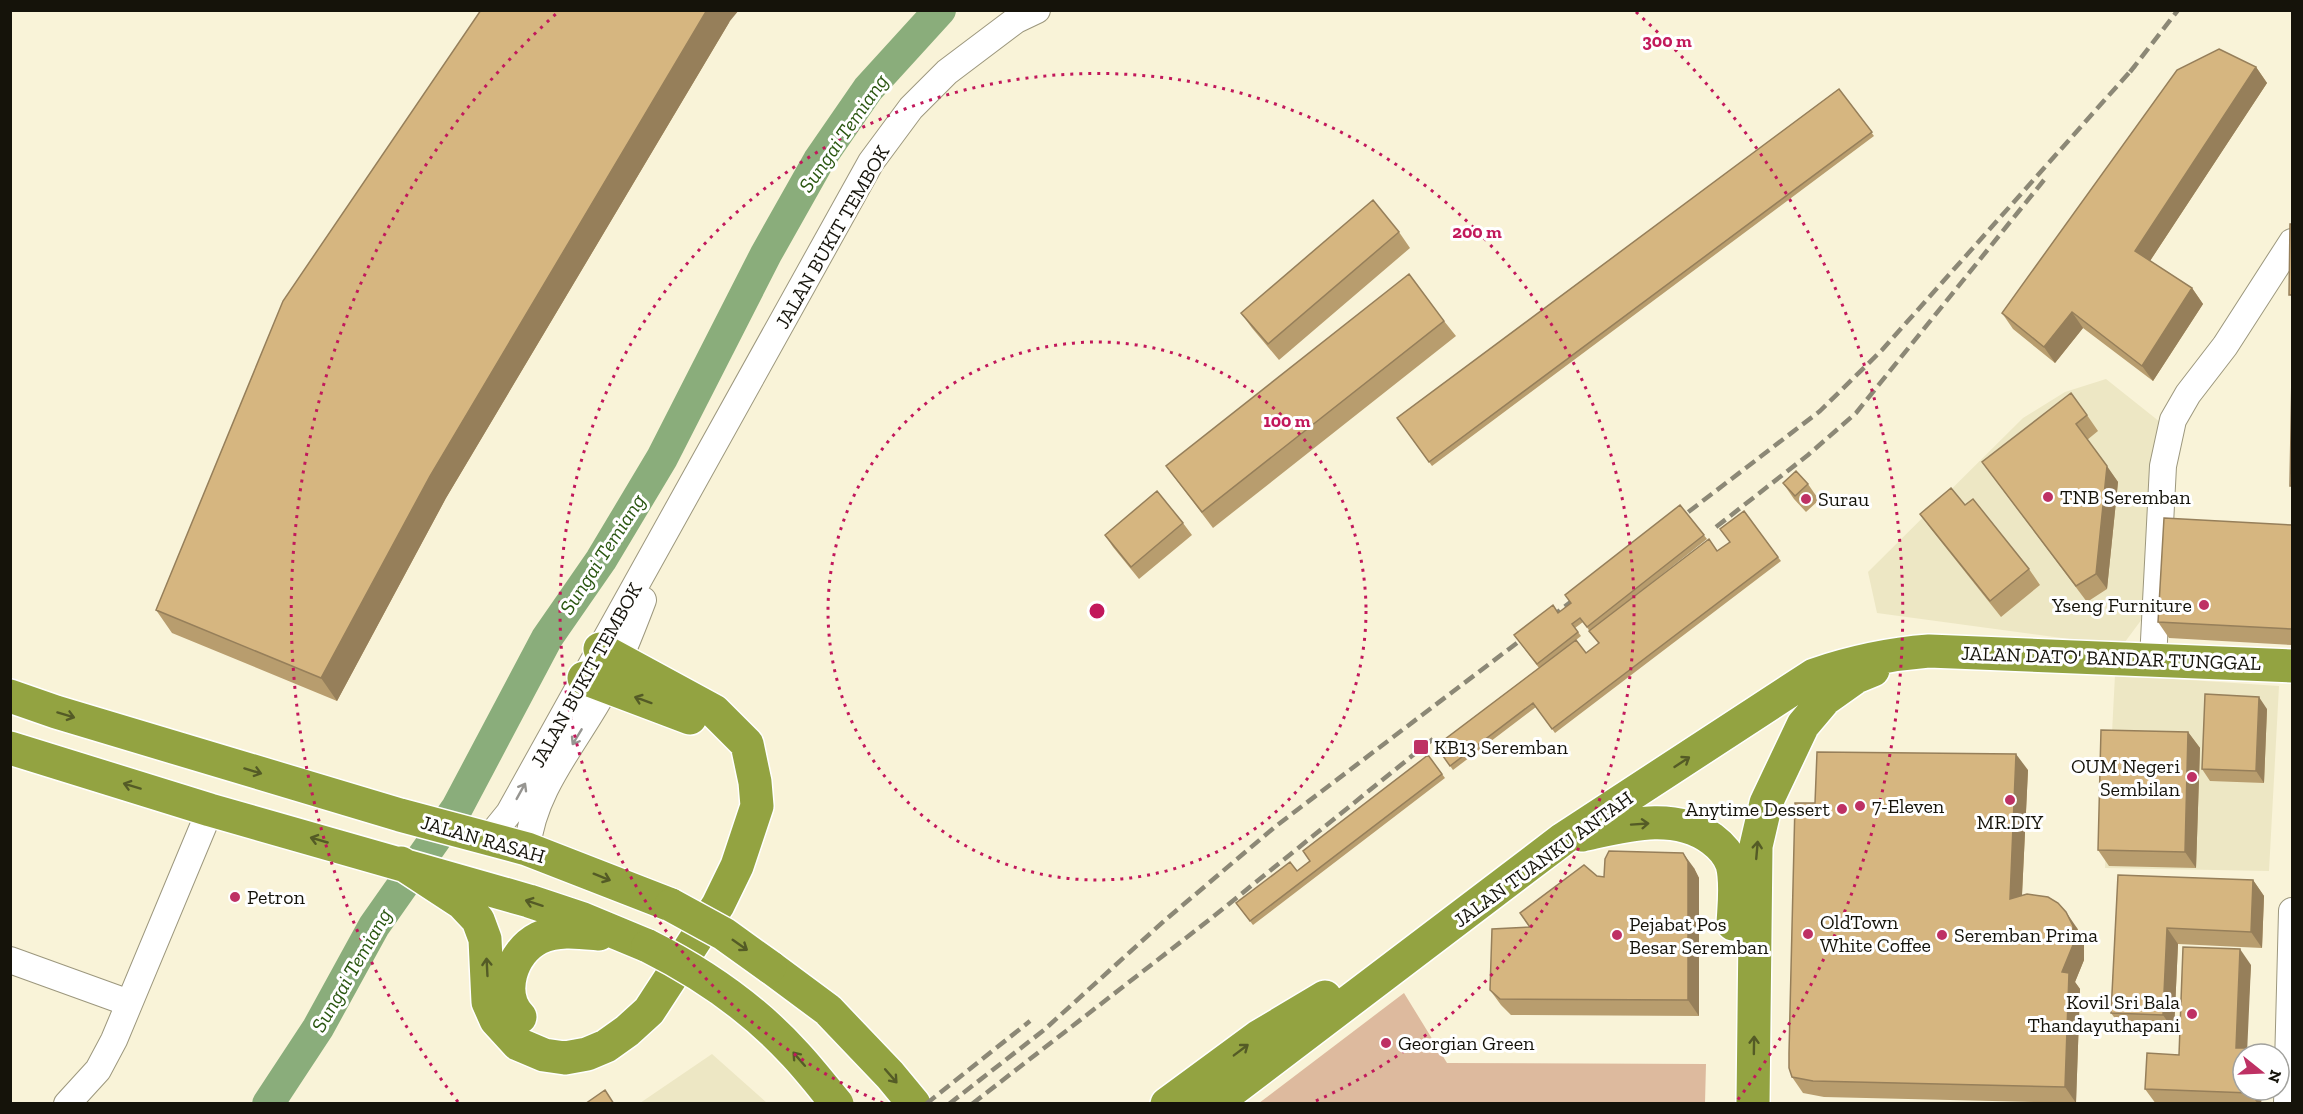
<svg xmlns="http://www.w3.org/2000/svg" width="2303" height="1114" viewBox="0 0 2303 1114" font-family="'Zilla Slab',serif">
<rect width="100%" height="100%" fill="#f9f3d8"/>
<path fill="#ede7c4" d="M2106,379L2160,422L2142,619L2122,646L1877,613L1868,572L2023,418L2065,392Z
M2115,675L2279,686L2269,871L2105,868Z
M712,1054L767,1103H640Z"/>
<path fill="#ddba9e" d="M1404,993L1447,1063L1706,1064L1705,1103H1259Z"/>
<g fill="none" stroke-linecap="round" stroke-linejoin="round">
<path stroke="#8aad7b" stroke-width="32" d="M268,1104L318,1028L374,926L457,808L547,638L601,560L662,458L766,254L819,160L868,89L940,10"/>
<defs>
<path id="minor" d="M2153,660L2163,466L2173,420L2188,394L2225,346L2292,242
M488,839L509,813L871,162L911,108L947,72L1016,20L1037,10
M527,849C533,787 579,739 607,685C621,658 632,629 643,600
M10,960L129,1003
M67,1104L98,1070L114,1040L210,810
M2287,1104L2292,911"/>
<path id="highway" d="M584,678L690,718
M10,696L56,712L400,815L527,849L671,905
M10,748L210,810L529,901L583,919L648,946
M1582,835C1624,826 1673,811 1712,839C1720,845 1728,853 1732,864C1737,882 1734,905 1733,924
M401,863L462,903L478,920L485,939L488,1002L496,1020L518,1044L544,1055L565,1058L587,1054L606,1046L627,1031L649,1011L718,905L737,866L757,806L755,782L747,744L714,711L600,649
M770,967L828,1010L890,1075L914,1104
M520,1017C498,994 511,952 539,938C557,929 579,932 599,934
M1167,1104L1258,1037L1325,997
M1214,1104L1563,839L1814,675C1852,662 1889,654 1929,651L2292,666
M1753,1104L1756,846L1766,803L1803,725L1825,699L1856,677L1873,670"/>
</defs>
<use href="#minor" stroke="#9c977d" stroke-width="28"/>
<use href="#highway" stroke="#fff" stroke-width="36"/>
<use href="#minor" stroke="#fff" stroke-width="26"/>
<use href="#highway" stroke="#93a341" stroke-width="33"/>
<path stroke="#8c8876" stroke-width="4.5" stroke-dasharray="12 6" stroke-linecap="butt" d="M2130,72L2178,10
M1674,523L1820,411L1882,350L2135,66
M1716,527L1808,455L1856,413L2044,180
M926,1104L1030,1021
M949,1104L1044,1030L1164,921L1276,826L1584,592
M972,1104L1209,920L1433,739"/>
<defs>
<path id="highway-bridge" d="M671,905L724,934L770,967
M648,946C702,973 754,1009 795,1054C810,1070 823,1087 837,1104"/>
</defs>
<use href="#highway-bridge" stroke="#fff" stroke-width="36" stroke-linecap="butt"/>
<use href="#highway-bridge" stroke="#93a341" stroke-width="33"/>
</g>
<path fill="#b89d6e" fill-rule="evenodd" d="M730,21L446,498L337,701L172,633L156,610Z
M2256,67L2267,83L2150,261L2192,288L2203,304L2153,381L2083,328L2055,363L2013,329L2002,313Z
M1839,89L1874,136L1432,466L1397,418Z
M1399,232L1410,248L1279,360L1252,328L1241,313Z
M1444,321L1456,336L1213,528L1166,466Z
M2087,415L2098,431L2087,440L2118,482L2107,589L2087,602L1982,462Z
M1783,483L1808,484L1819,500L1806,512L1794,499Z
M1680,505L1707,539L1622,606L1778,557L1781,561L1555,733L1536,707L1453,770L1436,746L1539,668L1514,635L1558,613L1571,603ZM1583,622L1599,644L1586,653L1576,640L1581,636L1575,628Z
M1965,505L2029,569L2040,585L2001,617L1931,529L1920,514Z
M1183,523L1192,535L1139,579L1113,547L1105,535Z
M2292,525V645L2169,638L2158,622Z
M2267,709L2264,783L2210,781L2202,769Z
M2188,732L2200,748L2196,868L2109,866L2098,850Z
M1428,755L1445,778L1253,925L1236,903L1297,871L1310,861Z
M2028,770L2022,895L2077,928L2084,942V960L2075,982L2080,989L2076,1103L1824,1097L1803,1093L1792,1077L1815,803Z
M1694,868L1699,878V1016L1511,1015L1501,1005L1490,990L1529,927L1520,913L1597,876L1604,877Z
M2118,875L2253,880L2264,896L2262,948L2178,944L2174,1031L2123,1029L2111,1013Z
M2251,965L2243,1090H2262L2261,1104H2156L2145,1089L2179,1055Z"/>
<path fill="#967f5a" d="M707,10H739L730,21L446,498L337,701L321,678L430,476Z
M2256,67L2267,83L2146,267L2135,251Z
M2192,288L2203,304L2153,381L2142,366Z
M2072,312L2083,328L2055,363L2044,347Z
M2107,466L2118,482L2107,589L2096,574Z
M2259,697L2267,709L2264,783L2256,771Z
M2188,732L2200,748L2196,868L2185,852Z
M2016,754L2028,770L2021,915L2010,899Z
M1683,853L1694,868L1699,878V1016L1688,1000Z
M2253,880L2264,896L2262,948L2251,932Z
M2066,912L2077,928L2084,942V960L2075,982L2080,989L2076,1103L2065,1087L2062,972Z
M2167,928L2178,944L2174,1031L2163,1015Z
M2240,949L2251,965L2247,1054L2236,1048Z
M2250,1090H2262L2261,1104H2258L2250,1093Z"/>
<path fill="#d6b680" stroke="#967f5a" stroke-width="1.5" d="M481,10H707L430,476L321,678L156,610L283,301Z
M2219,49L2256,67L2135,251L2192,288L2142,366L2072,312L2044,347L2002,313L2177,70Z
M1839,89L1872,132L1429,462L1397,418Z
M1373,200L1399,232L1268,344L1241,313Z
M2290,224H2292V295H2289Z
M1409,274L1444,321L1202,512L1166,466Z
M2292,373V486H2290Z
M2071,393L2087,415L2076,424L2107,466L2096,574L2076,586L1982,462Z
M1796,471L1808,484L1795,496L1783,483Z
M1951,488L1965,505L1973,499L2029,569L1990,601L1920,514Z
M1157,491L1183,523L1131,567L1105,535Z
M1680,505L1704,535L1587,627L1580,618L1572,624L1578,632L1537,664L1514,635L1553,605L1558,613L1571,603L1565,595Z
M1744,511L1778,557L1552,729L1533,703L1450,766L1436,746L1576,640L1586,653L1599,643L1589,631L1709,539L1717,551L1730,542L1720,529Z
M2164,518L2292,525V629L2158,622Z
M2205,694L2259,697L2256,771L2202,769Z
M2101,730L2188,732L2185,852L2098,850Z
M1817,752L2016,754L2010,899L2027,894L2048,897L2058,903L2066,912L2073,926V945L2062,972L2069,973L2065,1087L1813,1081L1792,1077L1789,1068V1053L1795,803H1815Z
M1428,755L1442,774L1250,921L1236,903L1290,862L1297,871L1310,861L1303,851Z
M1609,851L1683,853L1688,862V1000L1500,999L1490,990L1492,929L1530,927L1520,913L1584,865L1597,876L1604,877L1605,859Z
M2118,875L2253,880L2251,932L2167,928L2163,1015L2111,1013Z
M2183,947L2240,949L2236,1048H2252V1054H2243V1090H2250V1093L2145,1089L2147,1053L2179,1055Z
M605,1090L614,1104H585Z"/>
<defs><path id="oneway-shaft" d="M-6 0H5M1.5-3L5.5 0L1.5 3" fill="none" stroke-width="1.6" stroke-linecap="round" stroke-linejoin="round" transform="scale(1.5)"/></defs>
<g stroke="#545b26">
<use href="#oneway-shaft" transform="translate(643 700) rotate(-160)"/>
<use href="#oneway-shaft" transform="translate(66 715) rotate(17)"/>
<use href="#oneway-shaft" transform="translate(1682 762) rotate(-33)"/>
<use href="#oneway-shaft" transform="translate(253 771) rotate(17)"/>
<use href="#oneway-shaft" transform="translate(132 786) rotate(-163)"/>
<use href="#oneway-shaft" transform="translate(1640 824) rotate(-4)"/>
<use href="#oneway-shaft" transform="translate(319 840) rotate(-164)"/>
<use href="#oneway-shaft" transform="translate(1757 850) rotate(-85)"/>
<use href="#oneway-shaft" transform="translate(602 877) rotate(22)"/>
<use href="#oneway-shaft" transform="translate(534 903) rotate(-162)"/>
<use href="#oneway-shaft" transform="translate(740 945) rotate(35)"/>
<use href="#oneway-shaft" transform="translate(487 967) rotate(-93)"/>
<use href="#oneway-shaft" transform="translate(1754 1045) rotate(-89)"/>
<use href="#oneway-shaft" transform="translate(1241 1050) rotate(-37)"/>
<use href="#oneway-shaft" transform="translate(799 1059) rotate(-131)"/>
<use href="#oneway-shaft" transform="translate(891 1076) rotate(49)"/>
</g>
<g stroke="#969591">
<use href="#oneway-shaft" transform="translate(577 737) rotate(121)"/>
<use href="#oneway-shaft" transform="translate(521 791) rotate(-61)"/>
</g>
<g fill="none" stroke="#c2185b" stroke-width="3" stroke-dasharray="3 6">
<circle cx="1097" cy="611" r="269"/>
<path d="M883 1103A537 537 0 1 1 1311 1103"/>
<path d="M458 1102A806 806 0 0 1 558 12M1636 12A806 806 0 0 1 1736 1102"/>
</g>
<g fill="#be3164" stroke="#fff" stroke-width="2">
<circle cx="2048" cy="497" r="6"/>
<circle cx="1806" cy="499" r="6"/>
<circle cx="2204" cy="605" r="6"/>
<rect x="1413" y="739" width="16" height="16" rx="3"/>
<circle cx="2192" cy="777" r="6"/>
<circle cx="2010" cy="800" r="6"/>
<circle cx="1860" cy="806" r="6"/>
<circle cx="1842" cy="809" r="6"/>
<circle cx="235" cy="897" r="6"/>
<circle cx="1808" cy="934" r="6"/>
<circle cx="1617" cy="935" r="6"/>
<circle cx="1942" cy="935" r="6"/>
<circle cx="2192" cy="1014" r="6"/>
<circle cx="1386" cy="1043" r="6"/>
</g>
<g text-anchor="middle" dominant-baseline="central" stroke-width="6" stroke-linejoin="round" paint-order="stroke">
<g font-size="20" fill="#15130a" stroke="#fff">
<text transform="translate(832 237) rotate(-60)">JALAN BUKIT TEMBOK</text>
<text transform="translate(2111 658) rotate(2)">JALAN DATO' BANDAR TUNGGAL</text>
<text transform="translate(586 675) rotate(-61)">JALAN BUKIT TEMBOK</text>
<text transform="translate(483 839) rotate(16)">JALAN RASAH</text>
<text transform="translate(1543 859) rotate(-36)">JALAN TUANKU ANTAH</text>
</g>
<g font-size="20" fill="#15130a" stroke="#fff" text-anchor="start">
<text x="2060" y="497">TNB Seremban</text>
<text x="1818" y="499">Surau</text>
<text x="2192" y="605" text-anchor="end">Yseng Furniture</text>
<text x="1434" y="747">KB13 Seremban</text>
<text x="2180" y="766" text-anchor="end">OUM Negeri<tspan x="2180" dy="23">Sembilan</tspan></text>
<text x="1872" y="806">7-Eleven</text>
<text x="1830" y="809" text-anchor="end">Anytime Dessert</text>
<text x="2010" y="822" text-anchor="middle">MR.DIY</text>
<text x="247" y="897">Petron</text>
<text x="1820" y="922">OldTown<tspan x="1820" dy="23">White Coffee</tspan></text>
<text x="1629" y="924">Pejabat Pos<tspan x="1629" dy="23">Besar Seremban</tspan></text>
<text x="1954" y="935">Seremban Prima</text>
<text x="2180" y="1002" text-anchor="end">Kovil Sri Bala<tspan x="2180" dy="23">Thandayuthapani</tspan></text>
<text x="1398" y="1043">Georgian Green</text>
</g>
<g font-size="21" font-style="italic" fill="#2a5610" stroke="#fff">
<text transform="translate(843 133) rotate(-55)">Sungai Temiang</text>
<text transform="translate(602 554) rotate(-57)">Sungai Temiang</text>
<text transform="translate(351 970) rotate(-60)">Sungai Temiang</text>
</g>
</g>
<circle cx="1097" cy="611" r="9" fill="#c2185b" stroke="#fff" stroke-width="3"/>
<g font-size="18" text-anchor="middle" font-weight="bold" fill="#c2185b" stroke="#fff" stroke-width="6" stroke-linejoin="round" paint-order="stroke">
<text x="1667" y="47">300 m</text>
<text x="1477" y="238">200 m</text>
<text x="1287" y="427">100 m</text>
</g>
<rect width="2303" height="1114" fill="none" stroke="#15130a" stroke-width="24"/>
<g transform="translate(2261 1072) rotate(108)"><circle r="28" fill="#ffffff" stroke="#a1a19d" stroke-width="1.5"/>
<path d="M0-4.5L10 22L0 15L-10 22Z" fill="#be3164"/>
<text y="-9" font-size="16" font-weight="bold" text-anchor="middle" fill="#15130a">N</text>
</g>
</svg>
